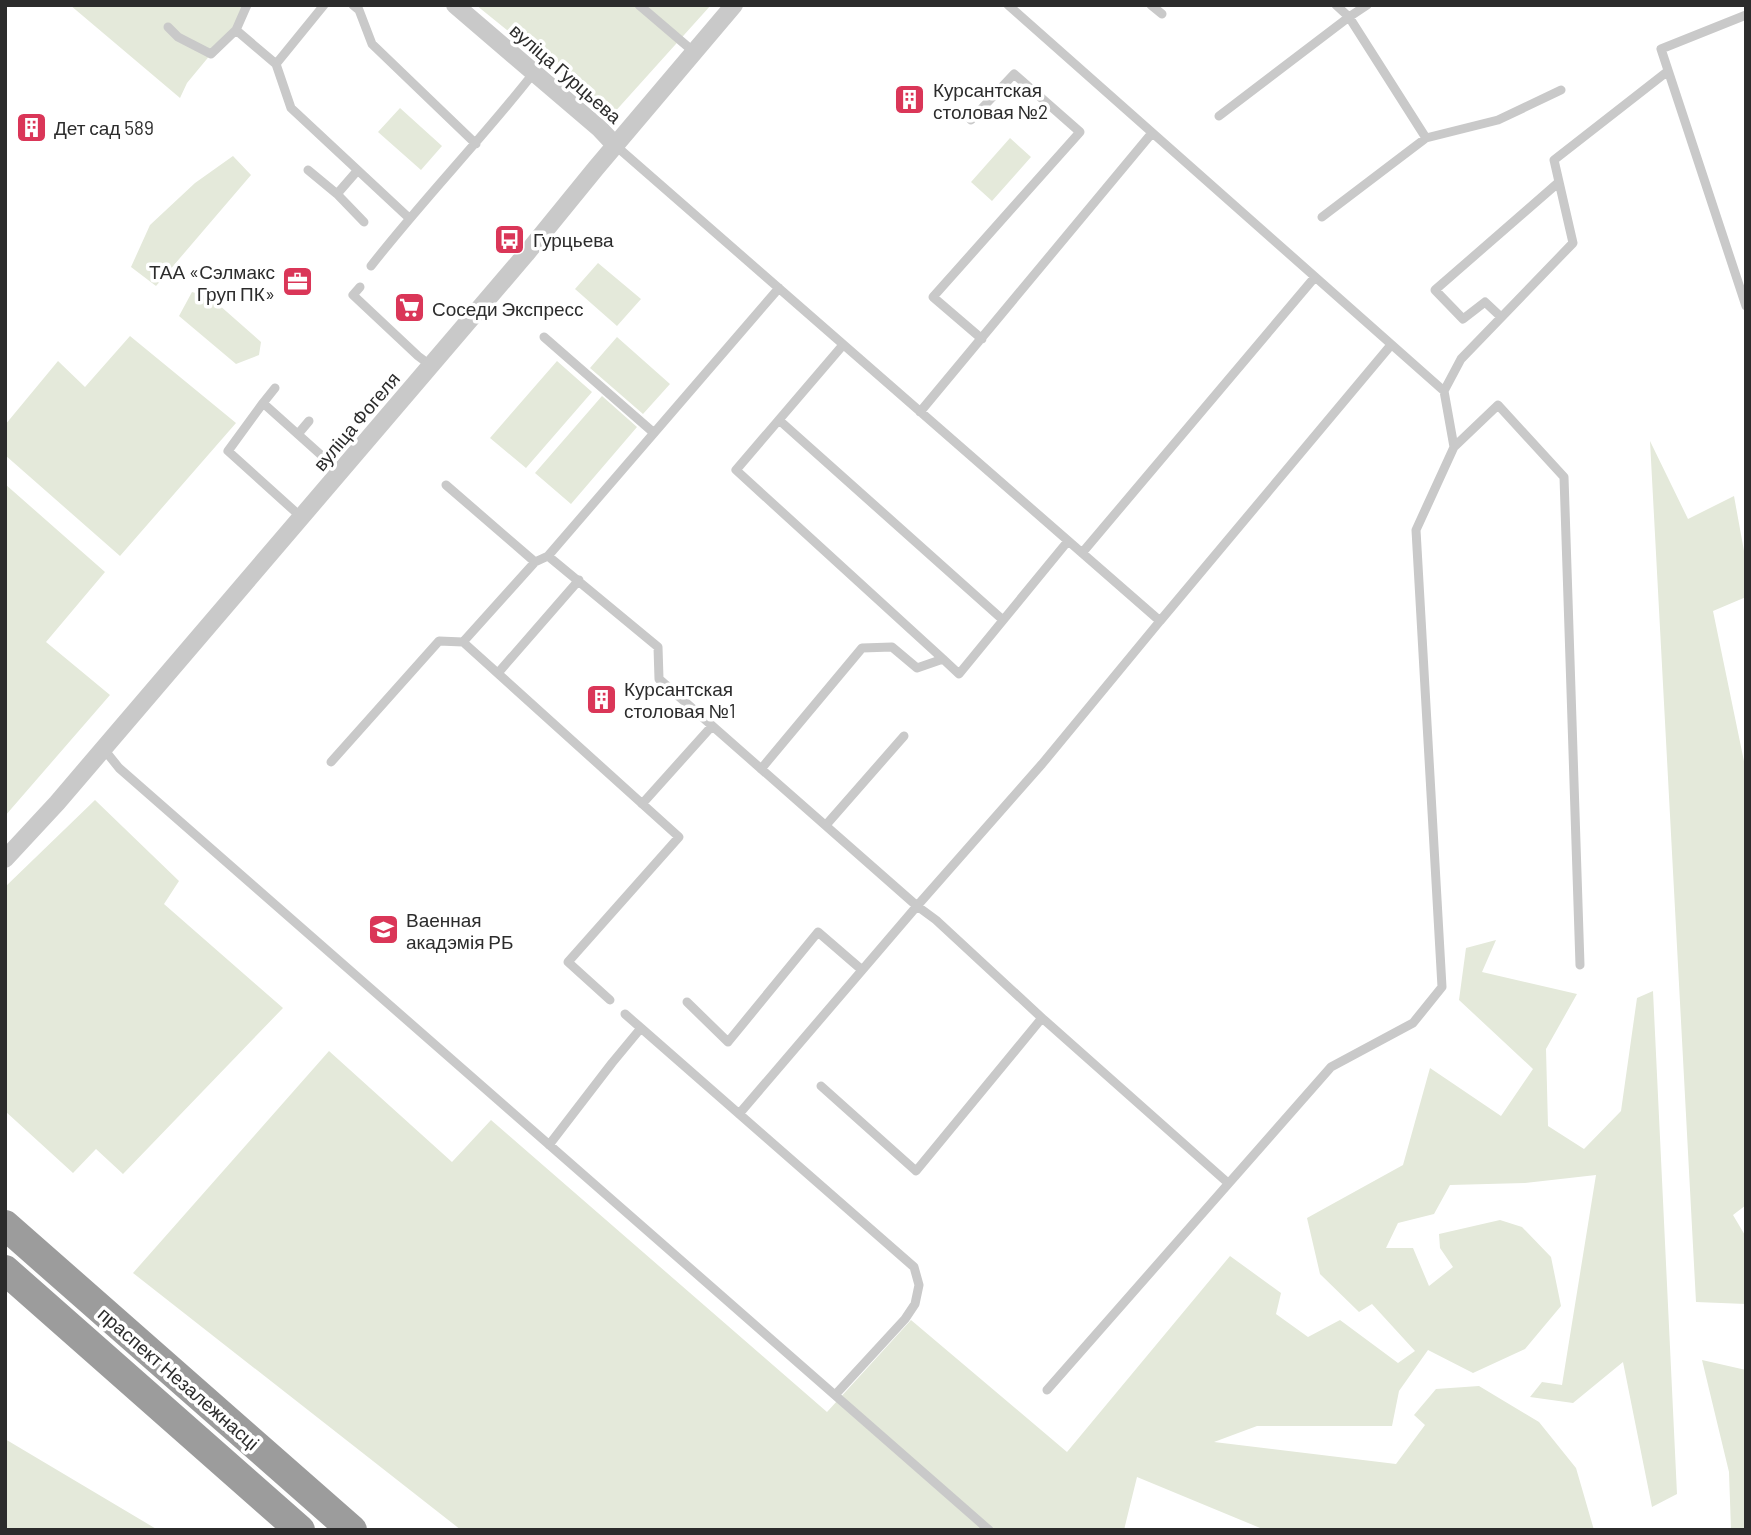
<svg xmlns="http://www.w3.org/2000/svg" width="1751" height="1535" viewBox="0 0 1751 1535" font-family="Barlow,sans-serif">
<rect width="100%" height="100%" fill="#fff"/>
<path fill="#e4e9da" d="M70,5H247L236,30L211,54L187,83L180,98Z
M476,5H711L612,115Z
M400,108L442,146L421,170L378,132Z
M1010,138L1031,157L992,201L971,182Z
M233,156L251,175L156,286L131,267L150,225L195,183Z
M598,263L641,299L617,326L575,289Z
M192,292L210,297L261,342L259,355L236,364L179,316Z
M130,336L236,423L120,556L5,455V425L58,361L85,387Z
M617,337L670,384L643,414L590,368Z
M557,361L592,392L526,468L490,438Z
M602,396L637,427L571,504L535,473Z
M1650,441L1688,519L1734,496L1746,562V597L1713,611L1746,771V1205L1733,1215L1746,1237V1304L1696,1302Z
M5,484L105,572L46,642L110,695L5,816Z
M95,800L179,881L164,904L283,1008L123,1174L96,1149L73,1173L5,1111V887Z
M1496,940L1482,972L1577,994L1546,1049L1548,1126L1584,1149L1621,1111L1637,998L1653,991L1677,1494L1652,1507L1623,1362L1573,1403L1530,1397L1542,1382L1562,1385L1596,1175L1525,1183L1450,1185L1434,1214L1398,1223L1386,1248H1413L1429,1286L1453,1267L1440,1248L1439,1234L1500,1220L1522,1227L1551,1257L1561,1306L1525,1349L1473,1373L1428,1350L1399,1391L1392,1426H1257L1214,1442L1396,1464L1425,1425L1414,1415L1436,1389L1479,1386L1539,1422L1576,1468L1594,1530H1265L1137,1477L1124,1530H461L133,1273L329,1051L452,1162L491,1120L827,1412L911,1320L1067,1452L1230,1256L1281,1293L1276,1314L1308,1337L1340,1320L1398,1363L1415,1351L1372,1304L1359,1312L1320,1274L1307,1218L1403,1165L1430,1068L1501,1116L1533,1069L1459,1000L1466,948Z
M1702,1360L1746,1370V1530H1731L1729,1472Z
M5,1439L158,1530H5Z"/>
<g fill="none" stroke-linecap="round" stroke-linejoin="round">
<path stroke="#c9c9c9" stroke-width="9" d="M353,5L359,10L372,44L476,144
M639,5L694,52
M1008,5L1444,391
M1151,5L1162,14
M1336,5L1349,17L1367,5
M1746,15L1661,49L1746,306
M168,27L178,37L211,54L236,30L247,5
M236,30L276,64L291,108L409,218
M276,64L324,5
M1219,116L1349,17L1426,138L1322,217
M971,120L1014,74L1080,132L933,297L982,339
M1426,138L1498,120L1561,90
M616,146L1160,621L1391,345
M308,170L337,194L357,171
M337,194L364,222
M371,266C421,202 477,144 528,80L536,74
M360,287L353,295L418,356L430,365
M1501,317L1485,302L1463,319L1435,290L1559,182
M544,337L654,433L548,556L658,647L659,679L917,906L936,920L1042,1018L916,1171L821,1086
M843,345L736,470L943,659
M263,403L275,388
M920,412L1152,133
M779,420L1003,620
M654,433L779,288
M298,434L309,421
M446,485L535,562L548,556
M300,516L228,451L263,403L340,472
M1082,553L1315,277
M463,642L679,837L568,962L610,1000
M498,673L579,580
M103,748L119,768L989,1530
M331,762L439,641L463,642L535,562
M761,769L862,648L892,647L917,668L943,659L959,674L1068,541
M642,804L712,726
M826,825L904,736
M1580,965L1564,477L1498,405L1454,447L1444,391L1461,359L1573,243L1554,160L1668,71
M687,1002L728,1042L818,932L862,970
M625,1014L641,1028
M1042,1018L1228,1183
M739,1114L917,906L1042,764L1160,621
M549,1145L612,1063L641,1028L914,1267L919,1285L915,1304L905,1319L835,1395
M1047,1390L1331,1067L1413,1023L1442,987L1416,530L1454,447"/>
<path stroke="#c9c9c9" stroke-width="18" d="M455,5L600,129L616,146
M5,859L57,803L526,254L596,168L734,5"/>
<path stroke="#9c9c9c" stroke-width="30" d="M5,1225L352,1530
M5,1270L300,1530"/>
</g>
<defs>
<symbol id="building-square" viewBox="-11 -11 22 22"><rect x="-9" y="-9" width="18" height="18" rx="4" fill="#da3658" stroke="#fff"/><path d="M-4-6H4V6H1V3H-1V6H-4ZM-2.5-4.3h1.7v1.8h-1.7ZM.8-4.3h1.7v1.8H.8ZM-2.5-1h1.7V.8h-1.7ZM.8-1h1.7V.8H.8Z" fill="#fff"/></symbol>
<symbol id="bus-square" viewBox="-11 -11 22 22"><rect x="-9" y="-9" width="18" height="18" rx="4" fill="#da3658" stroke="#fff"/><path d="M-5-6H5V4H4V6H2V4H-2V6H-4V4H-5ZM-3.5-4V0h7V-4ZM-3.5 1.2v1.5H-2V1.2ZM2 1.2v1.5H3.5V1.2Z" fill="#fff"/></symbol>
<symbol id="office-square" viewBox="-11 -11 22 22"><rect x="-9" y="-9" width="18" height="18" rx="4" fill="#da3658" stroke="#fff"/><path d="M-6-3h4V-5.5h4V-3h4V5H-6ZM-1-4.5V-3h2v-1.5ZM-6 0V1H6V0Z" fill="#fff"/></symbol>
<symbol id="supermarket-square" viewBox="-11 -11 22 22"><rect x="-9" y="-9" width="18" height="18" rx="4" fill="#da3658" stroke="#fff"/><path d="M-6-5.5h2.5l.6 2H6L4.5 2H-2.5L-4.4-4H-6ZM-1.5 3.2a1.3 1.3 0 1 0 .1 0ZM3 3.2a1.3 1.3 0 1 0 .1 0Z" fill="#fff"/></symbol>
<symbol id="university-square" viewBox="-11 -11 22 22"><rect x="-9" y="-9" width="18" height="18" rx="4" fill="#da3658" stroke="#fff"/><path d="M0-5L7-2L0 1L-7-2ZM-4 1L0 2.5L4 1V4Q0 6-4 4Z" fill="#fff"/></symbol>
</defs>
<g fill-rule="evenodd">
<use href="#building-square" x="892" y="82" width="35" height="35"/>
<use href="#building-square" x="14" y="110" width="35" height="35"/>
<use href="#bus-square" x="492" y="222" width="35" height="35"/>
<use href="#office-square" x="280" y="264" width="35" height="35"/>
<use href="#supermarket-square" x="392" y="290" width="35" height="35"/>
<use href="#building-square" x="584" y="682" width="35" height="35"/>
<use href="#university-square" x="366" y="912" width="35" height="35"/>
</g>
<g text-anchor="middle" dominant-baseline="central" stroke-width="7" stroke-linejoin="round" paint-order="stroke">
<g font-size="19" fill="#2c2c2c" stroke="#fff">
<text transform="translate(566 73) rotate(41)">вуліца Гурцьева</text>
<text transform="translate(356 421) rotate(-50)">вуліца Фогеля</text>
<text transform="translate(179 1378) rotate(41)">праспект Незалежнасці</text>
</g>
<g font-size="19" fill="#2c2c2c" stroke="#fff" text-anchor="start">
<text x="933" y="89">Курсантская<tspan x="933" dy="22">столовая №2</tspan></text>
<text x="54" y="127">Дет сад 589</text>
<text x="533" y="239">Гурцьева</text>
<text x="275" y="271" text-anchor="end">ТАА «Сэлмакс<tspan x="275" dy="22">Груп ПК»</tspan></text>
<text x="432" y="308">Соседи Экспресс</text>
<text x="624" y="688">Курсантская<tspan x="624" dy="22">столовая №1</tspan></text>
<text x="406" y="919">Ваенная<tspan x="406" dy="22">акадэмія РБ</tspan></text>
</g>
</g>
<rect width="1751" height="1535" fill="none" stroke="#2c2c2c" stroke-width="14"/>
</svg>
